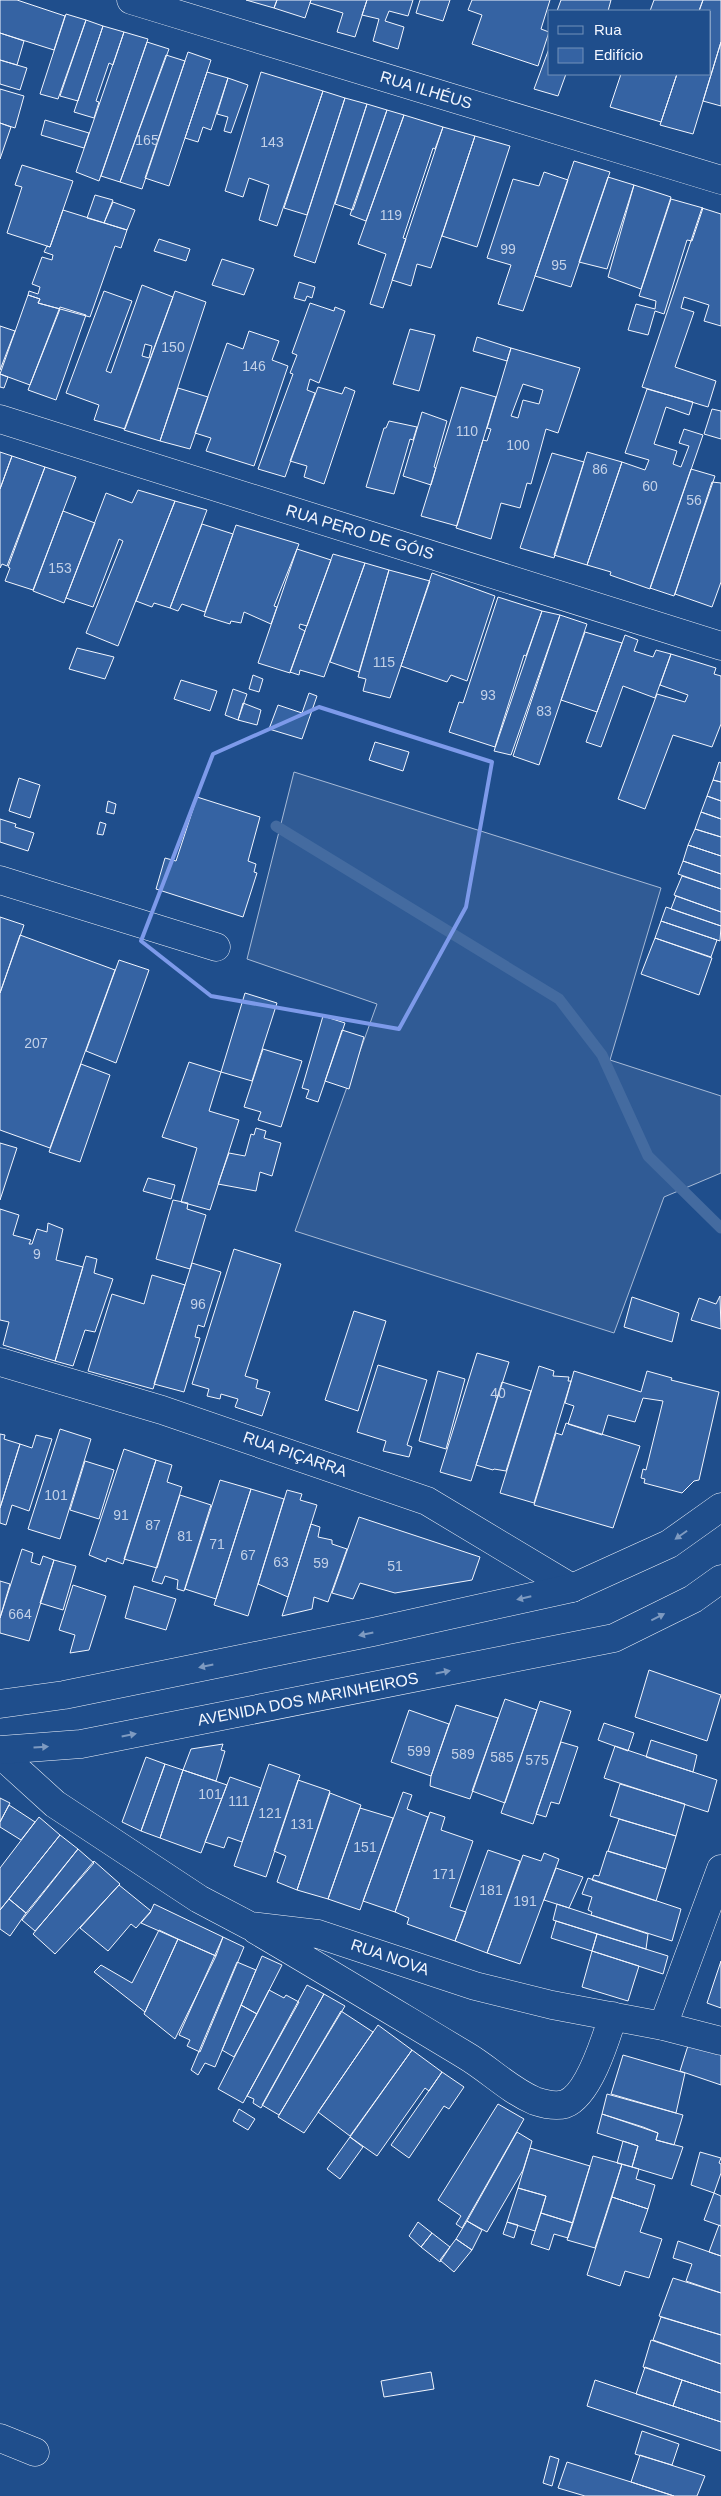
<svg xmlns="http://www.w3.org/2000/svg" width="721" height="2496" viewBox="0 0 721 2496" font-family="Helvetica,sans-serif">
<rect width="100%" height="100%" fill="#1f4e8c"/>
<path fill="#305b95" stroke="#a8bbd7" d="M294,772L661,888L610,1060L721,1096V1173L664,1197L614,1333L295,1231L377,1004L247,959Z"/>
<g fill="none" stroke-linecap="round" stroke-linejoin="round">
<path stroke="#446ba0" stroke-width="11" d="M276,826L559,999L602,1055L648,1156L721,1228"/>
</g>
<path fill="#3563a3" stroke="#f2f6ff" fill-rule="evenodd" d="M0,0H17L65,16L54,50L0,33Z
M246,0H277L274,8Z
M277,0H311L305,18L274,8Z
M311,0H367L355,37L337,32L343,13L310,3Z
M367,0H413L408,16L389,11L385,21L404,27L398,49L373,41L379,19L362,15Z
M420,0H450L443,21L416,13Z
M472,0H550L541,29L549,32L538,66L472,44L482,15L468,10Z
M561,0H611L608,11H557Z
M654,0H703L699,11H650Z
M703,0H721V42L693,134L660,125L677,74H710V11H699Z
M66,14L86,20L58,99L40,94Z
M86,20L103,26L78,101L60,96Z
M103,26L124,32L113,65L109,63L96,101L99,102L94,118L74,112Z
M124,32L148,39L99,181L76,172Z
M0,33L24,41L17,65L0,60Z
M147,42L169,49L120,182L101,176Z
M721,42V106L703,101Z
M550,46V74H566L558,96L534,89Z
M188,52L211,60L169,186L145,178Z
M166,55L185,61L142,189L120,182Z
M0,60L27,68L20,90L0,84Z
M207,72L228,78L211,130L203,127L198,142L185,138Z
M261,72L323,91L277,226L259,220L269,185L249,178L243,197L225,191Z
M621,74H677L661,122L610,107Z
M228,78L248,85L231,133L224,131L228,117L217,114Z
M0,89L24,96L15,128L0,123Z
M323,91L345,98L307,215L284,208Z
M345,98L367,104L315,263L294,256Z
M367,104L387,110L353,210L335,204Z
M387,110L404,115L366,221L350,215Z
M404,115L443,127L435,149L433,148L403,238L406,239L383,308L370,304L386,254L358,244Z
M45,120L89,133L84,148L41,135Z
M0,123L11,127L0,159Z
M443,127L475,136L431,268L417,264L411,286L392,280Z
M475,136L510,146L477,247L442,236Z
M574,161L610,172L571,287L535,276Z
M22,165L73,181L50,247L7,233L22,187L15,185Z
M544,172L568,180L523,311L498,304L511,265L487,258L513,179L539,186Z
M608,177L634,185L607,269L579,262Z
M634,185L671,197L641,289L608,277Z
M95,195L113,200L104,223L87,218Z
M671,199L703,208L692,241L687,240L664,314L655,311L648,335L628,330L636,304L655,309L656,301L639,296Z
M113,202L135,210L127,230L104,223Z
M702,208L721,214V326L704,321L709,305L684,297L681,308L694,312L675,367L716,381L708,407L642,387Z
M63,210L127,230L121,248L115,246L90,317L38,303L40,299L28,295L29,291L38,294L40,287L32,284L42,257L52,260L53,255L44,252L47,246L50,247Z
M159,239L190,249L186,261L154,251Z
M222,259L254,269L244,295L212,285Z
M299,282L315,287L312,298L307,296L305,301L294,298Z
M142,285L173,297L125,429L94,420L99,405L66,393L104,291L132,301L106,371L111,373ZM145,344L152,346L149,358L142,356Z
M175,291L206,302L160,441L124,430Z
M28,295L40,299L38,303L60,309L30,385L0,374Z
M310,303L334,311L335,307L345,311L319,383L310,379L307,390L315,393L285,477L258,469L293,374L290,373L297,355L292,353Z
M60,307L86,315L56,400L28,390Z
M0,326L15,331L0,370Z
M410,329L435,335L419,391L393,384Z
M249,331L279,341L272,360L288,366L254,466L206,451L211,438L195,433L227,343L243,349Z
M477,337L511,348L507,361L473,351Z
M511,348L580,368L558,433L546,429L531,484L527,483L520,508L501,503L491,539L456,528L483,440L487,441L491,429L487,428L488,425ZM523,384L543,390L539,404L523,400L518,418L511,416Z
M0,374L8,377L4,388L0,387Z
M318,387L342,394L345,387L355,391L324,484L304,477L307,466L290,461Z
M461,387L496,397L457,526L421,516Z
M178,388L208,397L190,449L160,441Z
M647,389L693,402L689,415L666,407L654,444L677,451L673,464L681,467L689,446L679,443L684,429L703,435L650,589L610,575L611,572L587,565L622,462L645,470L649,460L625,453Z
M712,409L721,411V439L704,434Z
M422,412L447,421L434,467L436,468L431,485L403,476Z
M389,421L417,427L413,440L410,439L394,494L366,487L384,428H386Z
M0,452L12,456L0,489Z
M587,452L622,462L587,565L554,555Z
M552,453L584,462L554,558L520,548Z
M12,456L45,467L7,566L2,564L0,568V489Z
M45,467L76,477L33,590L5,581L10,568L8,567Z
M691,469L715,476L674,596L650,588Z
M712,482L721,483V582L712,607L675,594Z
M138,490L175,501L118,646L86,633L123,541L119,539L93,607L66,598L106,493L132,503Z
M175,501L207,510L170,608L154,603L152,607L136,601Z
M63,511L95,523L64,603L33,591Z
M202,524L233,534L205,612L182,604L178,611L170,608Z
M236,525L299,544L274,606L277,607L271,624L244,612L241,623L231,621L230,624L204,616Z
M297,549L331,560L307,626L300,624L299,628L305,631L290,673L258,663Z
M333,554L365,563L324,677L300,670L299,675L290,672Z
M365,563L389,570L359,672L330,662Z
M389,570L430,581L390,698L363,691L366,679L358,677Z
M432,573L495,596L467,681L451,675L447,682L401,666Z
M498,597L542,611L526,656L524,655L495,747L449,732L459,702L463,703Z
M542,611L560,615L511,755L494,751Z
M560,615L587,624L539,765L513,756Z
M585,632L622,643L597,712L561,700Z
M625,635L638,640L634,651L653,657L656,650L671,654L655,698L623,686L601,747L586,742Z
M77,648L114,657L105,679L69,669Z
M671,654L716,668L714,674L721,676V724L712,747L673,735L645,809L618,799L657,694L685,702L688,695L660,685Z
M253,675L263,679L259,692L249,689Z
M181,680L217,691L210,711L174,699Z
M233,689L247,694L238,720L225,715Z
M309,693L317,696L302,739L269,729L278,705L302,713Z
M243,703L261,710L257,725L238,720Z
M375,742L409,752L403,771L369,760Z
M719,762L721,763V782L713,780Z
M19,778L40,785L30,818L9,811Z
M713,780L721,782V801L707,796Z
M707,796L721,801V819L701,812Z
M197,797L260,817L248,861L256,864L254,872L257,873L243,917L156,889L165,858L176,861Z
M108,801L116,804L114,814L106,812Z
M701,812L721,819V837L695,829Z
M0,819L16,824L15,827L34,833L28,851L0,842Z
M100,822L106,824L103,835L97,834Z
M695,829L721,837V856L688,845Z
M688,845L721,856V874L683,861Z
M683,861L721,874V889L678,874Z
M682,876L721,889V912L674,895Z
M676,896L721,912V926L671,909Z
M666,907L721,926L720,941L661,921Z
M0,917L24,925L0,993Z
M661,921L717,940L711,957L655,938Z
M20,935L115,970L50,1148L0,1130V993Z
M655,938L712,958L699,995L641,974Z
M119,960L149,970L116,1063L86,1051Z
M245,993L277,1003L252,1081L221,1072Z
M323,1016L345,1023L318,1102L306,1098L309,1090L302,1088Z
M342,1030L364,1037L349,1089L325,1081Z
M263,1049L302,1061L281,1127L258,1120L261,1112L244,1107Z
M189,1062L221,1072L209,1111L239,1120L210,1210L181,1202L197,1148L162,1137Z
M81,1064L110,1075L80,1162L49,1152Z
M256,1128L266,1131L264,1138L281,1143L272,1176L260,1172L256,1191L218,1184L229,1153L245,1156L251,1134L254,1135Z
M0,1143L17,1148L0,1200Z
M148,1178L175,1185L171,1199L143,1191Z
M173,1200L188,1203L187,1209L206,1215L190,1269L156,1259Z
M0,1209L19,1215L13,1235L31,1240L29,1244H32L37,1229L47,1232L48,1223L63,1229L56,1260L83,1267L55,1361L3,1345L9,1322L0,1320Z
M234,1249L281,1264L245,1376L258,1380L256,1388L270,1392L262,1416L235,1407L238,1399L221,1394L220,1399L207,1396L209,1389L192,1384Z
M86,1256L97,1259L94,1273L113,1279L95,1332L85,1330L73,1366L55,1361Z
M192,1263L221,1272L204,1327L198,1325L195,1337L200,1338L184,1392L154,1384Z
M152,1275L185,1285L153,1389L88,1371L112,1294L144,1304Z
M720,1296L721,1329L691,1320L699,1298L716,1304Z
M632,1297L679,1313L672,1342L624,1327Z
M354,1311L386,1321L358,1411L325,1400Z
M477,1353L509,1362L471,1481L440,1472Z
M378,1365L427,1380L407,1445L412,1447L409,1457L383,1451L386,1441L357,1432Z
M539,1366L554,1371L553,1376L569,1377L568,1381H571L534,1503L500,1493Z
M438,1371L465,1379L446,1449L419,1441Z
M574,1371L641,1392L647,1371L672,1378L671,1380L719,1392L699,1480L694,1481L682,1493L644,1483L645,1479L641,1478L643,1469L646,1470L663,1401L643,1398L635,1422L608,1415L602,1435L568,1424L574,1406L565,1403Z
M502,1382L531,1391L506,1471L494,1469L493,1470L476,1465Z
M566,1423L640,1446L613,1528L534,1505L556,1433L562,1435Z
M60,1429L91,1439L60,1539L28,1529Z
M0,1434L5,1435L4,1439L20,1444L0,1508Z
M36,1435L52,1439L29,1511L12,1505L6,1525L0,1523V1508L20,1444L32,1448Z
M124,1449L156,1460L123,1564L107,1558L106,1562L89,1555Z
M156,1460L172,1465L167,1482L182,1487L157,1568L124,1559Z
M85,1461L114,1470L99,1519L70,1510Z
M220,1480L251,1489L216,1599L185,1589Z
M251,1489L284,1499L248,1616L214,1605Z
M287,1490L302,1494L300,1500L317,1505L288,1597L258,1584Z
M180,1495L211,1505L184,1591L177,1589L178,1580L165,1576L162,1584L152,1581Z
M359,1517L480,1557L472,1580L395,1593L360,1583L353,1599L332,1593Z
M311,1524L320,1527L318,1537L332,1540V1544L347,1549L328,1602L314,1597L312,1609L282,1616Z
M22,1549L33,1553L31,1562L40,1565L43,1556L54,1560L29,1641L0,1633V1618Z
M54,1560L76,1566L63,1610L40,1603Z
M0,1581L10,1584L0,1618Z
M73,1585L106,1596L89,1650L70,1653L75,1635L59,1630Z
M134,1586L176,1599L166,1630L125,1618Z
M649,1670L721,1695L707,1741L635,1717Z
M505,1699L537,1710L505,1803L472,1791Z
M540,1701L571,1711L533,1824L501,1813Z
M456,1705L498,1718L470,1799L430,1786L431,1776Z
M409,1710L449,1724L431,1776L391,1762Z
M604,1723L634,1733L628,1751L598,1740Z
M651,1740L697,1755L693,1772L646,1757Z
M561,1742L578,1747L559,1804L551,1802L546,1817L536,1814Z
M223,1744L221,1750L225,1751L216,1781L183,1770L191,1749Z
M615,1746L717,1780L708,1812L604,1778Z
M146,1757L165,1764L141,1831L122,1822Z
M165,1764L183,1770L160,1838L141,1831Z
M269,1764L300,1775L266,1877L234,1866Z
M183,1770L227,1785L201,1853L160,1838Z
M230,1777L261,1788L242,1842L228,1837L224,1848L205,1842Z
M298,1780L330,1791L297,1890L277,1882L286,1856L274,1851Z
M620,1784L685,1804L676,1836L610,1816Z
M403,1792L412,1795L407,1809L428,1817L395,1912L363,1901Z
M330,1793L361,1805L328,1899L297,1890Z
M0,1798L10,1803L0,1822Z
M9,1805L35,1822L21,1840L0,1827V1822Z
M360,1808L393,1818L360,1910L328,1899Z
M430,1812L445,1817L441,1830L473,1841L450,1907L466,1912L455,1941L407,1924L409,1918L395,1912Z
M39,1817L60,1835L0,1910V1868Z
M619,1819L676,1836L666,1869L608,1851Z
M60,1835L78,1849L26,1913L9,1899Z
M78,1849L94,1863L35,1931L22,1920Z
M488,1850L520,1861L487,1953L455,1941Z
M607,1851L666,1869L656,1901L592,1880L594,1875L599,1876Z
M544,1853L559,1859L520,1964L487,1953L523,1855L541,1861Z
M94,1861L120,1884L55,1954L33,1934Z
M556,1868L583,1877L569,1908L544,1900Z
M588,1878L681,1909L672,1941L591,1915L592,1912L588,1910L592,1897L582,1894Z
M119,1885L151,1911L136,1928L131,1924L108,1951L80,1928Z
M9,1899L26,1913L10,1936L0,1929V1910Z
M154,1904L223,1937L216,1956L141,1923L150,1913Z
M557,1904L648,1934L646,1949L553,1920Z
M556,1921L597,1934L592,1951L551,1938Z
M159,1930L178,1939L145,2012L94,1972L101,1965L132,1983Z
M597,1934L668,1956L663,1974L592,1951Z
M223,1937L244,1947L200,2052L187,2046L190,2040L179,2035Z
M178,1939L216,1956L175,2039L144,2014Z
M592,1951L639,1966L628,2001L582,1987Z
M262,1956L282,1965L257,2014L241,2005Z
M721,1961V2008L707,2003Z
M237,1962L256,1970L215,2067L205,2063L198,2075L191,2070Z
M307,1985L324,1994L261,2108L253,2103L254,2099L247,2096Z
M269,1990L284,1998L286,1995L299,2002L243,2103L218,2089Z
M324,1994L345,2006L279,2115L262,2105Z
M241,2005L257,2014L234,2057L222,2050Z
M341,2011L373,2032L304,2133L278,2117Z
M378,2025L412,2050L350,2136L318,2112Z
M691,2036L721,2047V2085L680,2071Z
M412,2050L442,2072L429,2091L425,2088L377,2156L350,2137Z
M623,2055L685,2073L676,2113L611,2094Z
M442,2072L464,2087L449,2109L444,2106L409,2158L391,2145Z
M607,2094L683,2115L674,2145L656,2140L658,2133L602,2114Z
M498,2104L524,2119L462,2228L456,2224L461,2216L438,2200Z
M239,2109L255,2119L248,2130L233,2121Z
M602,2114L643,2127L658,2133L656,2140L683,2147L672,2179L632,2167L638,2146L597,2133Z
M517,2132L532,2141L530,2148L523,2170L487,2232L467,2221Z
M350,2137L363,2147L340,2179L327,2169Z
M623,2141L638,2146L632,2167L617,2163Z
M530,2148L590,2166L573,2223L541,2213L546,2196L518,2188Z
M700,2152L721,2158L719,2163L721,2164V2173L714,2193L691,2185Z
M593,2156L622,2164L595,2248L567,2240Z
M622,2164L639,2169L636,2179L655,2185L648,2209L612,2197Z
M518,2188L546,2196L535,2231L507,2222Z
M714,2193L721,2196V2226L704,2220Z
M612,2197L648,2209L640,2232L662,2239L649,2278L625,2271L620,2286L587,2275Z
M541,2213L573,2223L568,2238L554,2234L549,2250L531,2244Z
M467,2221L482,2230L472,2250L456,2239Z
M418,2222L432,2233L421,2247L409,2236Z
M507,2222L518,2225L514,2238L503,2234Z
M719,2225L721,2226V2256L709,2252Z
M432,2233L450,2247L440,2262L421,2247Z
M456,2239L472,2250L454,2272L440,2260Z
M678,2241L721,2256V2293L686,2281L692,2264L673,2258Z
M673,2278L721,2293V2335L659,2316Z
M661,2317L721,2335V2364L653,2340Z
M651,2340L721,2364V2393L643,2367Z
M645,2367L682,2380L673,2406L636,2394Z
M431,2372L434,2389L384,2397L381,2381Z
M595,2380L721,2422V2451L587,2406Z
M682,2380L721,2393V2422L673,2406Z
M642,2431L679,2444L672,2465L635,2454Z
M640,2455L705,2476L697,2496H674L631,2482Z
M550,2456L559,2459L552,2486L543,2483Z
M567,2462L631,2482L674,2496H585L558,2488Z"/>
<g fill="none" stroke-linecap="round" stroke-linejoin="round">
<defs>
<path id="minor" d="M131,0L721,180
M0,419L721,646
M0,880L216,947
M0,1362L162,1410L427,1501L572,1588
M0,1754L55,1804L199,1899L250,1926L318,1934L475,1986L552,2005L663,2026L721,2041
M256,1930C326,1971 395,2013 465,2055C489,2069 509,2090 535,2101C544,2104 555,2107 565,2104C589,2095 606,2038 613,2016
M663,2026L721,1869
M0,2438L35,2452"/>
<path id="major" d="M0,1704L64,1695L373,1632L572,1588L669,1544L721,1507
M0,1750L81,1744L614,1638L693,1599L721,1579"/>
</defs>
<use href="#minor" stroke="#f2f6ff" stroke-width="29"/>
<use href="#major" stroke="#f2f6ff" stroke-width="29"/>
<use href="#minor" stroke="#1f4e8c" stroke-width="28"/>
<use href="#major" stroke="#1f4e8c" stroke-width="28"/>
</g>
<defs><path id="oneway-solid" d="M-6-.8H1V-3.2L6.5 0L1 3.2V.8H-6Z" transform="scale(1.25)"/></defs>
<g fill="#7e9ac0">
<use href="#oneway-solid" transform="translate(681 1535) rotate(145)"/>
<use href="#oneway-solid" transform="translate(524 1598) rotate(167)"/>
<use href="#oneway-solid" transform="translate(658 1617) rotate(-27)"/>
<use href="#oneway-solid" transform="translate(366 1634) rotate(168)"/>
<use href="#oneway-solid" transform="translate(206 1666) rotate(168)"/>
<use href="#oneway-solid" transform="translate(443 1672) rotate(-11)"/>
<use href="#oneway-solid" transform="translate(129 1735) rotate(-11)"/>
<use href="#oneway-solid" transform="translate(41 1747) rotate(-4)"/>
</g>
<path fill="none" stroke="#7d9aea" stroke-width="4" stroke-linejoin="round" d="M319,707L492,762L466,907L399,1029L211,996L141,941L213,754Z"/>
<g text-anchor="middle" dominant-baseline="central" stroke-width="4" stroke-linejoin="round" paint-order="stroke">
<g font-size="14" fill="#c3d1e8">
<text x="147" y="140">165</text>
<text x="272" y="142">143</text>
<text x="391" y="215">119</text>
<text x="508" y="249">99</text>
<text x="559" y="265">95</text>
<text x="173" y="347">150</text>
<text x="254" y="366">146</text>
<text x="467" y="431">110</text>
<text x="518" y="445">100</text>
<text x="600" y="469">86</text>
<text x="650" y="486">60</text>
<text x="694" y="500">56</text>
<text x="60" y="568">153</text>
<text x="384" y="662">115</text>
<text x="488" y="695">93</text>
<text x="544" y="711">83</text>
<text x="36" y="1043">207</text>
<text x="37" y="1254">9</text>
<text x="198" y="1304">96</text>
<text x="498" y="1393">40</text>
<text x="56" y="1495">101</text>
<text x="121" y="1515">91</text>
<text x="153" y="1525">87</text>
<text x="185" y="1536">81</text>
<text x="217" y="1544">71</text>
<text x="248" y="1555">67</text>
<text x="281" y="1562">63</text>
<text x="321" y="1563">59</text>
<text x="395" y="1566">51</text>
<text x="20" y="1614">664</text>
<text x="419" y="1751">599</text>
<text x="463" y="1754">589</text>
<text x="502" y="1757">585</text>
<text x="537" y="1760">575</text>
<text x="210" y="1794">101</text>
<text x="239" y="1801">111</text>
<text x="270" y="1813">121</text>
<text x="302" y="1824">131</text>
<text x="365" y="1847">151</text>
<text x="444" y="1874">171</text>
<text x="491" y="1890">181</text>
<text x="525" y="1901">191</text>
</g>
<g font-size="16" fill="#f2f6ff" stroke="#1f4e8c">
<text transform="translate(426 90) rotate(17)">RUA ILHÉUS</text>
<text transform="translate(360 532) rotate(17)">RUA PERO DE GÓIS</text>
<text transform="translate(295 1454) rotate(19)">RUA PIÇARRA</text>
<text transform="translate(308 1699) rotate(-11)">AVENIDA DOS MARINHEIROS</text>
<text transform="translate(390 1957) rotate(19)">RUA NOVA</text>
</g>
</g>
<rect x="548" y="10" width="162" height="65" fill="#1f4e8c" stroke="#7391ba"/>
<rect x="558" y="26" width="25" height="8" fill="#1f4e8c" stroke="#7391ba"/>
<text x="594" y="35" font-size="15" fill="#f2f6ff">Rua</text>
<rect x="558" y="48" width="25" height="15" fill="#3563a3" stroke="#7391ba"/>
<text x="594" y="60" font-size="15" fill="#f2f6ff">Edifício</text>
</svg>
